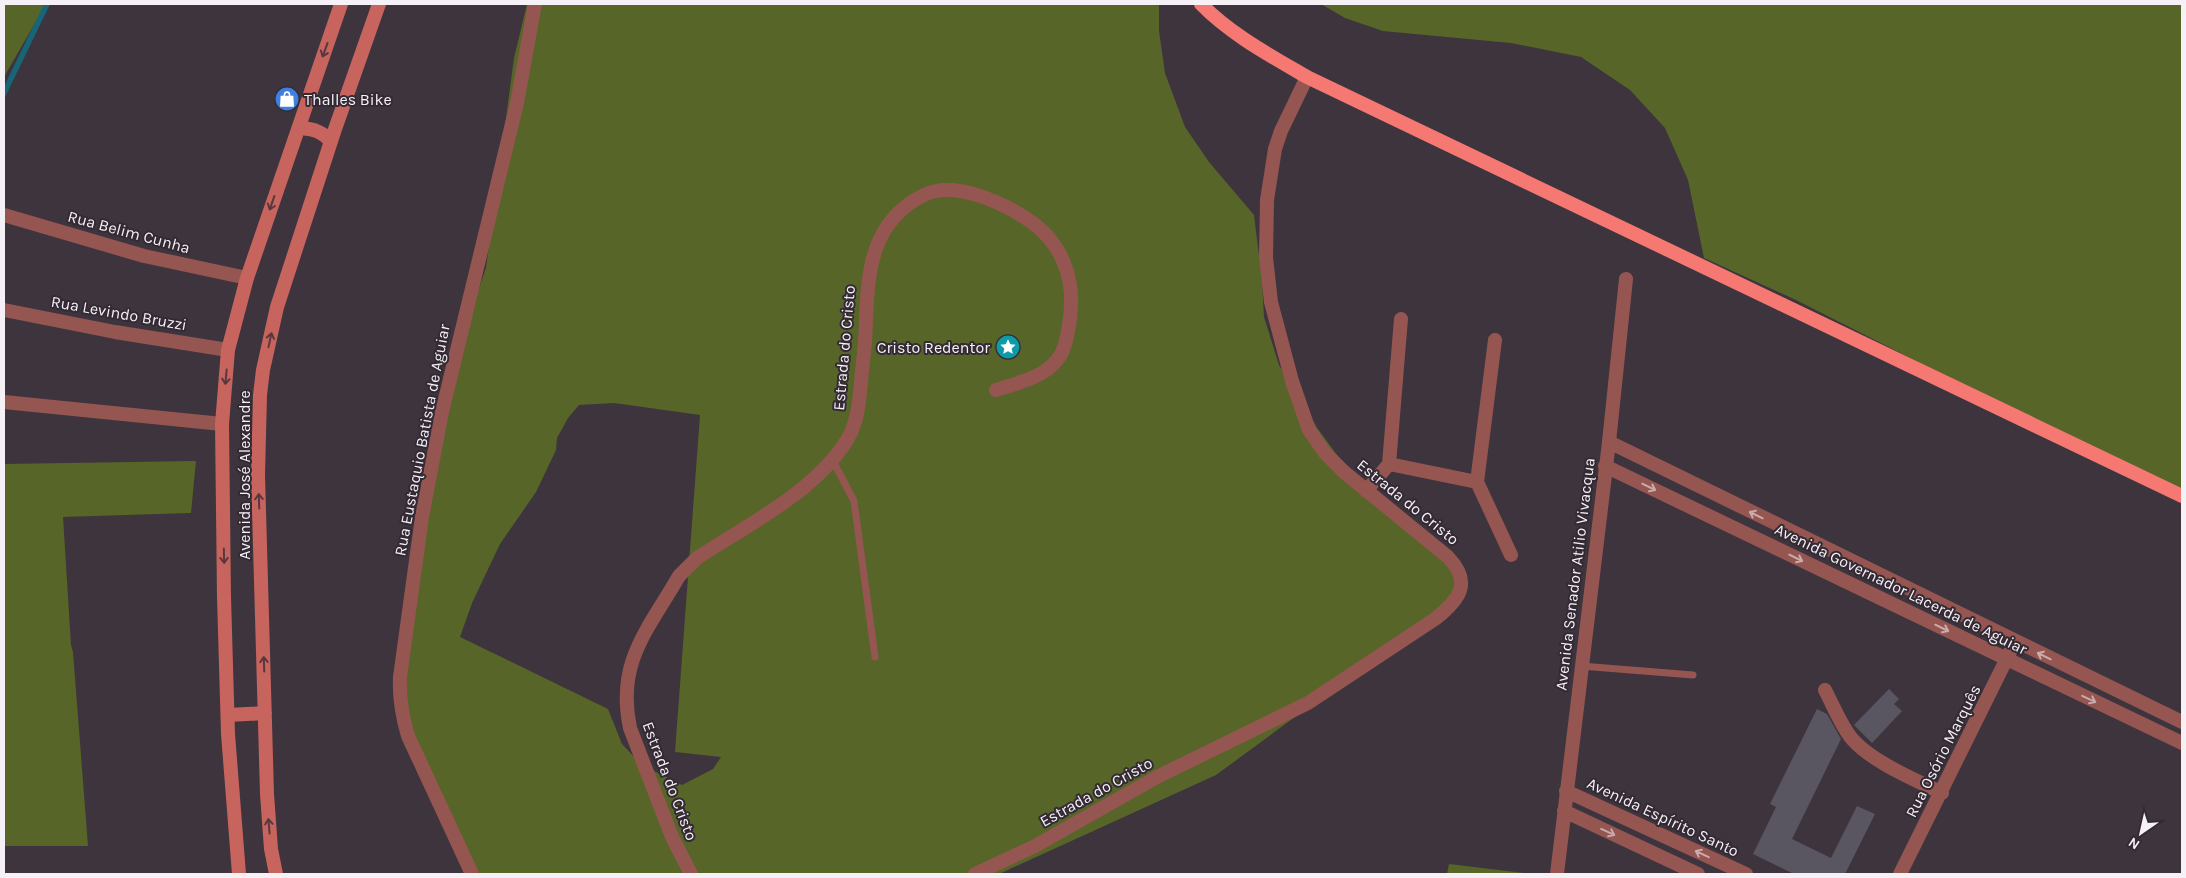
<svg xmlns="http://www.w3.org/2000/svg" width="2186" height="878" viewBox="0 0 2186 878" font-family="Karla,sans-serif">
<rect width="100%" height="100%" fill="#3d343e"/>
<path fill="#576529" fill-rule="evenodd" d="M4,4H46L4,77Z
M527,4H1159V31L1165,73L1185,127L1209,162L1254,215L1262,280L1264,317L1279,365L1318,429L1356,481L1451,567L1464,593L1216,775L999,874H468L400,707L441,397L486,268L514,58ZM614,403L700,415L675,752L721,757L713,769L682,785L642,765L622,744L608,709L460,637L472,603L500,544L536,492L556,450L557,438L568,418L579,405Z
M1321,4H2182V489L1995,401L1796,300L1704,258L1688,180L1665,128L1630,90L1581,57L1511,43L1383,31L1345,18Z
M196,461L191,513L63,517L71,645L73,652L88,846H4V464Z
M1449,864L1532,874H1447Z"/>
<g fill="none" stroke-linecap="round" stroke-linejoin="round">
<path stroke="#176577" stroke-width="5.5" d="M4,93L47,4"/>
</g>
<path fill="#595662" d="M1889,689L1899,699L1894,704L1902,711L1872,743L1854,725Z
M1817,709L1827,714L1841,739L1792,839L1831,858L1857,806L1875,814L1845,874H1794L1753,854L1776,807L1770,804Z"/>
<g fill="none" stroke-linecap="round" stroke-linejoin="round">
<path stroke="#955651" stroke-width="7" d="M833,461L854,501L875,657
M1581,666L1693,675"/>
<path stroke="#955651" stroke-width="14" d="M4,215L144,256L247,278
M4,310L115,332L228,350
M1495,340L1477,482L1511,555
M4,402L222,424
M1609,442L1626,279
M1389,464L1477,482
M1366,491L1389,464L1401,319
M1825,690C1833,705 1842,728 1853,740C1874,763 1914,779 1942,793
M472,874L408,736C402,716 399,698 400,677L422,517L442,412L517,103L535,4
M691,874L672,837L630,728C616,662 648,630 679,576L697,558C747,525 815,492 847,440C858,422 859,402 861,382C862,369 864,355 865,342C868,285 864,224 924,195C955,180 1004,203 1030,221C1067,247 1077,287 1068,331C1066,341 1064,352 1057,360C1043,378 1017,383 996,390
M975,874L1035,846L1157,777L1308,703L1435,619C1459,600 1473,583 1448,557L1344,472L1325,453L1309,430L1292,381L1271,302L1266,257L1267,200L1275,149L1281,131L1307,77
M1900,874L2015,642"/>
<path stroke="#955651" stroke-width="14" d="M1605,466L2182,743
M1566,791L1746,874
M1564,811L1698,874
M1557,874L1609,442L2182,722"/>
<path stroke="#c7645d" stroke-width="14" d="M298,129C311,127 321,131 331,141
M228,715L265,713
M239,874L228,734L224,597L222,424L228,350L247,278L341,4
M276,874L271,849L267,794L258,475L260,395L263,370L277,307L334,132L379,4"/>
<path stroke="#f67872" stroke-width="14" d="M1201,4C1230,34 1271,56 1307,77L2182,496"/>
</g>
<defs><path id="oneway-shaft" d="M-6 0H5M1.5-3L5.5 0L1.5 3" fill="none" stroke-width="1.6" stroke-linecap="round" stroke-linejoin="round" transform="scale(1.25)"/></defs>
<g stroke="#58383e">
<use href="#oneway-shaft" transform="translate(325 50) rotate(110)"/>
<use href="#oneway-shaft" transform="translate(272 203) rotate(109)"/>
<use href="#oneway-shaft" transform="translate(270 340) rotate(-78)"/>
<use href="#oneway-shaft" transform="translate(226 377) rotate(95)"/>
<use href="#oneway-shaft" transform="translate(259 501) rotate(-92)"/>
<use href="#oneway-shaft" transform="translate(224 556) rotate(89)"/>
<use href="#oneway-shaft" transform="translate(264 664) rotate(-92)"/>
<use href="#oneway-shaft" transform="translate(269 826) rotate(-95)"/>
</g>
<g stroke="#caabac">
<use href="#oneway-shaft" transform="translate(1649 487) rotate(26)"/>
<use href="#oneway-shaft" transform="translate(1756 515) rotate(-154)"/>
<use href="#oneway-shaft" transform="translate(1796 558) rotate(26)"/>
<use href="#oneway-shaft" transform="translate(1942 628) rotate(26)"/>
<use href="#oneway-shaft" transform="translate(2044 656) rotate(-154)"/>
<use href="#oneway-shaft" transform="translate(2089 699) rotate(25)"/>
<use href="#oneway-shaft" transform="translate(1608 832) rotate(25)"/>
<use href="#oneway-shaft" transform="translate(1702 854) rotate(-155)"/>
</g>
<defs>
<symbol id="shop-disc" viewBox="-11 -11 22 22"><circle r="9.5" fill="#3f7fe0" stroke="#332a34"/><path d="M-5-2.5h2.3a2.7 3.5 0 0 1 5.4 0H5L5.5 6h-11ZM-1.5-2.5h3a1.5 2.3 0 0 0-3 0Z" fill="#fff"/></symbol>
<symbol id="sight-disc" viewBox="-11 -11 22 22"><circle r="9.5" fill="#0f9aa8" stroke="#332a34"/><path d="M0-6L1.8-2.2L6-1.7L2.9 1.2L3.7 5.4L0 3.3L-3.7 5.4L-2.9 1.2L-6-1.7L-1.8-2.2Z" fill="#fff"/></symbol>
</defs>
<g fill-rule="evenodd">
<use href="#shop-disc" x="273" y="85" width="28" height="28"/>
<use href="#sight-disc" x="994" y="333" width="28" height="28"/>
</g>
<g text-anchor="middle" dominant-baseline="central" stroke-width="4" stroke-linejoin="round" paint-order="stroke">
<g font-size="16" fill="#f6f0f7" stroke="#332a34" text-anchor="start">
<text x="304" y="99">Thalles Bike</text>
<text x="990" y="347" text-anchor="end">Cristo Redentor</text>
</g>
<g font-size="16" fill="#f6f0f7" stroke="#332a34">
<text transform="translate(129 232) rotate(15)">Rua Belim Cunha</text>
<text transform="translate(119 313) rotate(10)">Rua Levindo Bruzzi</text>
<text transform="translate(844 348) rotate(-85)">Estrada do Cristo</text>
<text transform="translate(422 440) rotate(-79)">Rua Eustaquio Batista de Aguiar</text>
<text transform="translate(244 475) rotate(-90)">Avenida José Alexandre</text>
<text transform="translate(1408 502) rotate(39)">Estrada do Cristo</text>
<text transform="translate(1575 574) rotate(-83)">Avenida Senador Atilio Vivacqua</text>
<text transform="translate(1901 589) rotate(26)">Avenida Governador Lacerda de Aguiar</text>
<text transform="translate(1943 751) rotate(-63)">Rua Osório Marquês</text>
<text transform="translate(670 781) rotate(69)">Estrada do Cristo</text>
<text transform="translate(1096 792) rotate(-29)">Estrada do Cristo</text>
<text transform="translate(1663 817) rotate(25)">Avenida Espírito Santo</text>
</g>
</g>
<rect width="2186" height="878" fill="none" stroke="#f6f0f7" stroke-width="10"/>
<g transform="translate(2141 833) rotate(214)" stroke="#332a34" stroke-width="4" paint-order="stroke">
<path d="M0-4L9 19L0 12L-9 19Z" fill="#f6f0f7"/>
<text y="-8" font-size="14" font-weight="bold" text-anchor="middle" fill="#f6f0f7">N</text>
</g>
</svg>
